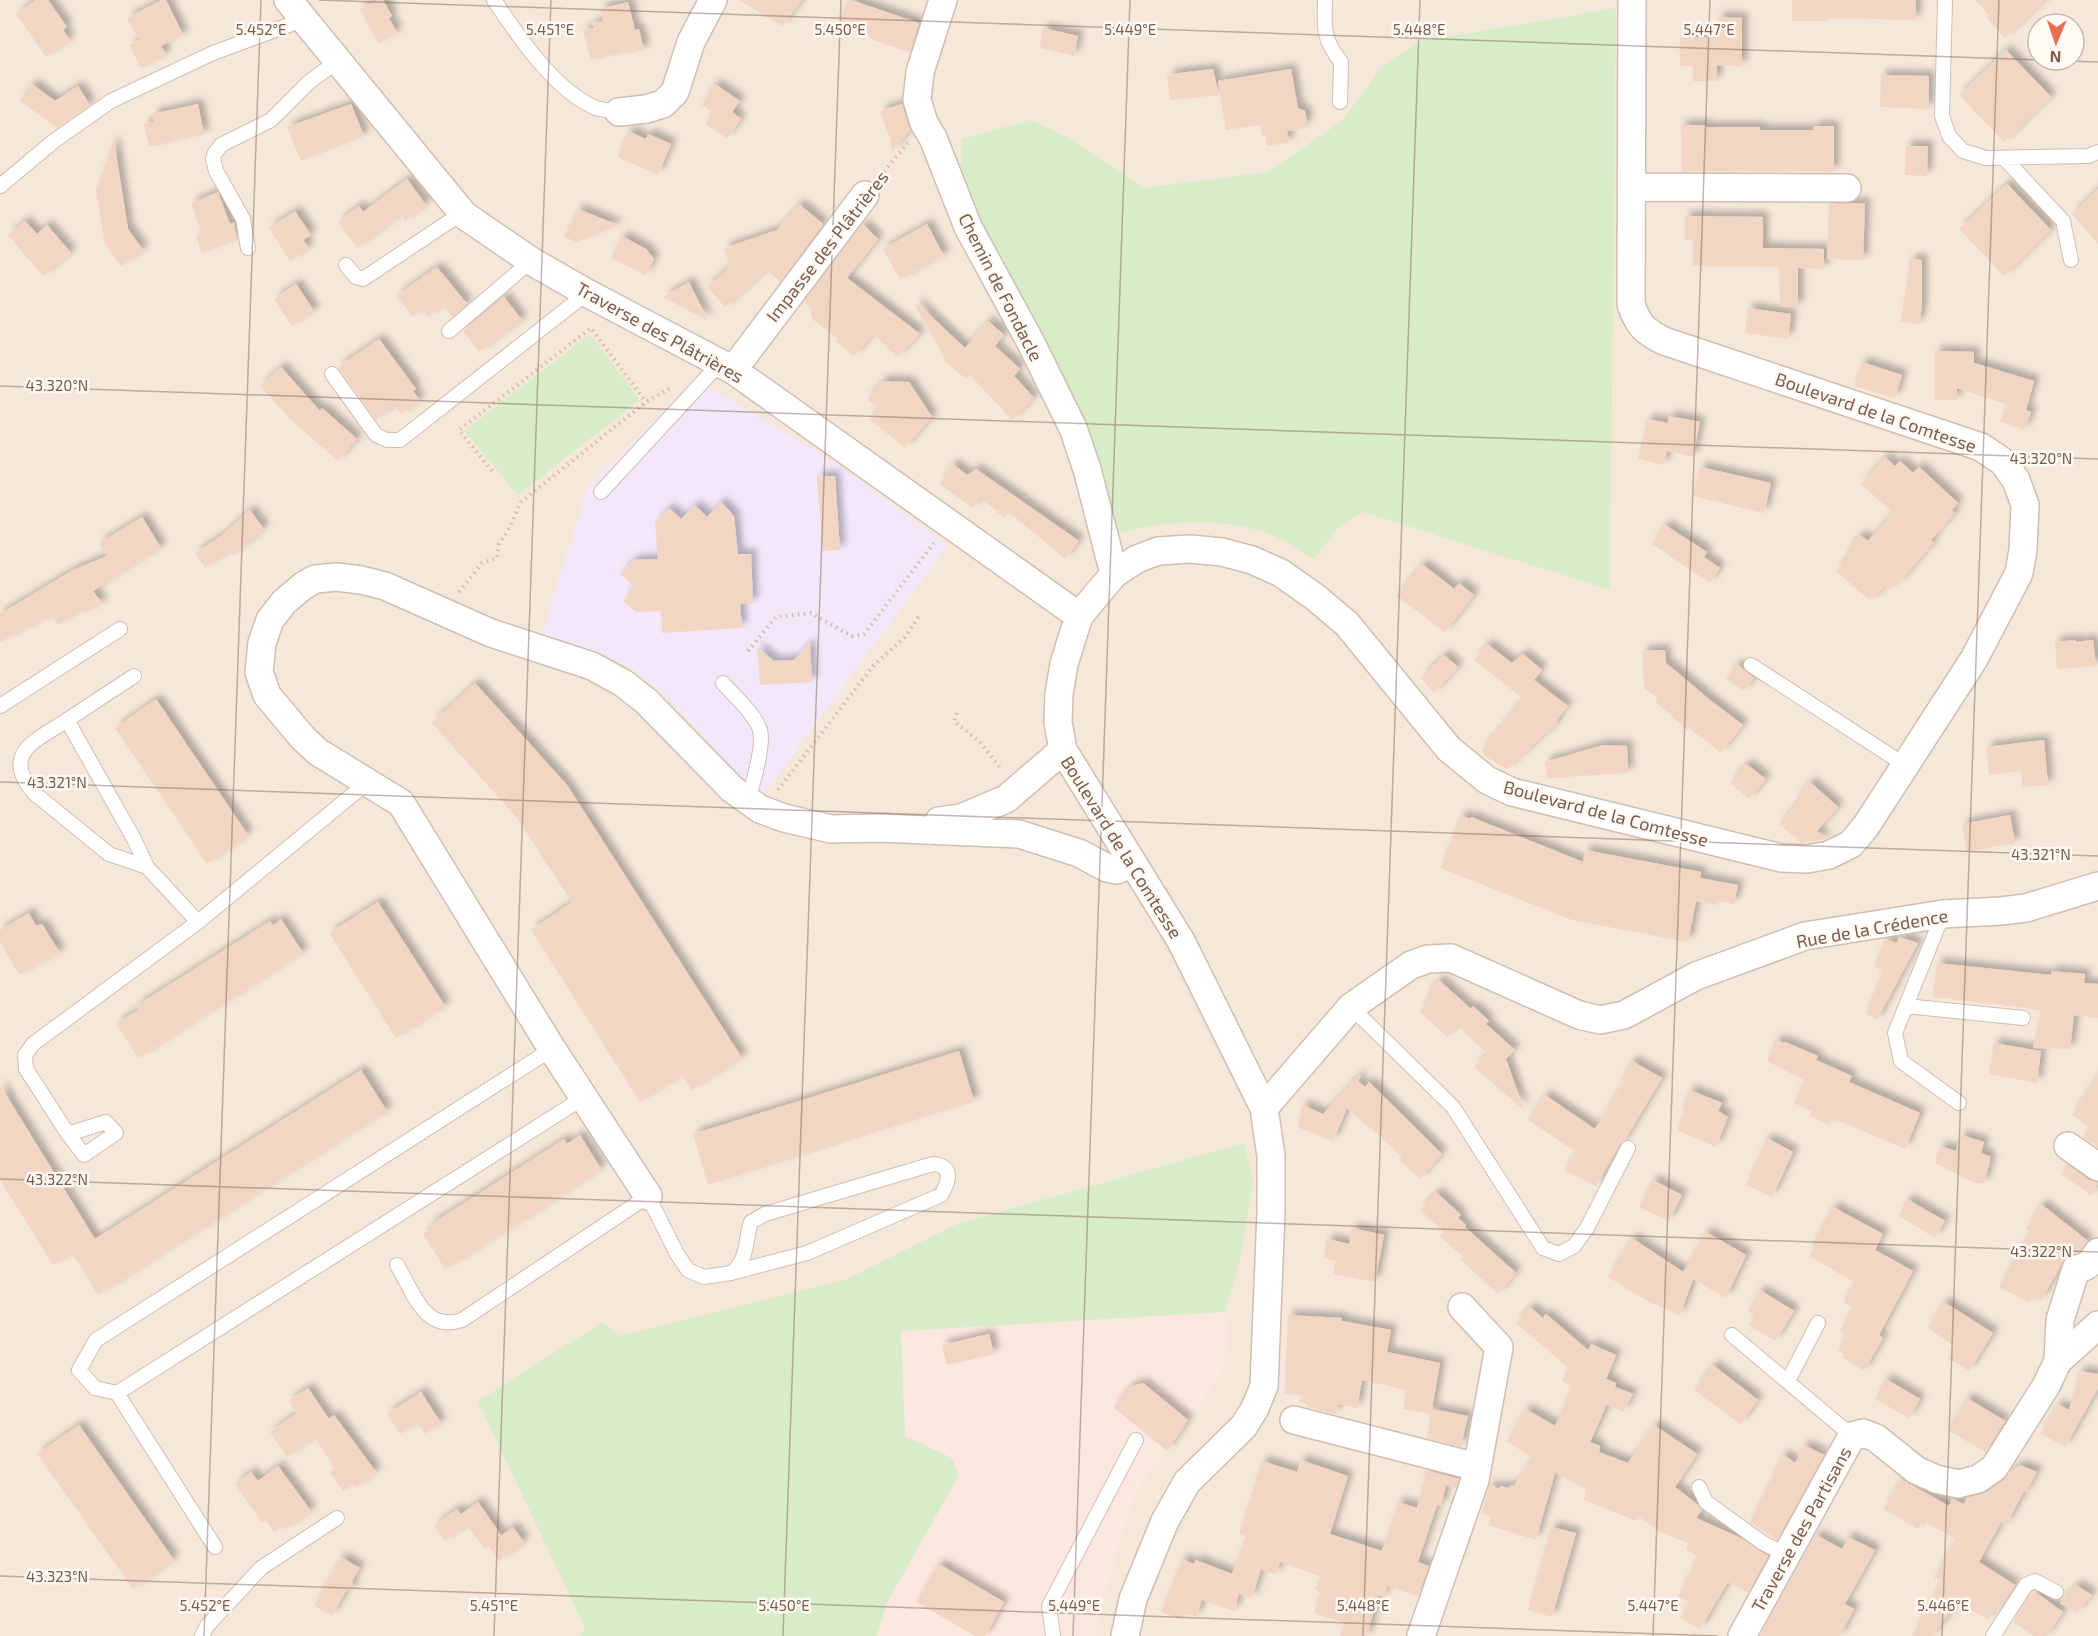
<svg xmlns="http://www.w3.org/2000/svg" width="2098" height="1636" viewBox="0 0 2098 1636" font-family="'Exo 2',sans-serif">
<defs>
<filter id="shadow"><feDropShadow dx="5.5" dy="-5.5" stdDeviation="3" flood-color="#0004"/></filter>
</defs>
<rect width="100%" height="100%" fill="#fdf6ec"/>
<path fill="#f5e8da" fill-rule="evenodd" d="M0,0H2098V1636H0ZM2038,24H2074V60H2038Z"/>
<path fill="#fde8e0" d="M1225,1312L1227,1338L1223,1371L1138,1489L1120,1539L1095,1636H877L887,1603L952,1458L905,1436L901,1331Z"/>
<path fill="#f3e8fa" d="M696,379L837,464L948,545L760,799L671,701L647,680L632,669L608,657L544,634L555,590L589,486Z"/>
<path fill="#d8ecc9" d="M1616,8L1610,590L1363,512L1340,525L1314,559C1298,550 1279,536 1261,531C1210,516 1161,522 1110,535L959,189L962,139L1031,120L1069,138L1144,188L1267,172L1342,121L1381,67L1422,41Z
M590,334L640,400L518,495L464,431Z
M1244,1143L1253,1180L1241,1257L1225,1312L901,1331L905,1436L952,1458L959,1475L887,1603L877,1636H580L585,1628L478,1401L603,1322L619,1336L847,1279L957,1224Z"/>
<path fill="#f3d5c3" filter="url(#shadow)" d="M36,0H48L67,27L63,30L70,40L46,57L16,14Z
M162,0H166L183,35L161,46L166,55L141,68L129,45L139,40L127,18Z
M378,0H383L392,16L389,18L397,33L378,43L360,9Z
M739,0H802L782,26Z
M851,0L919,23L910,53L874,40L869,37L870,36L839,19Z
M1792,0H1916V20L1827,18V21H1792Z
M1975,0H2045L2005,38L1987,18L1989,15Z
M628,2L635,30L639,29L644,50L627,54L626,52L591,60L583,30L594,28L592,23L603,21L600,9Z
M1718,17L1742,18V66L1717,65V81H1693V66H1680V37L1718,38Z
M1043,28L1078,36L1074,56L1040,48Z
M2006,50L2051,97L2004,142L1959,95Z
M1213,69L1219,95L1170,100L1167,76H1172L1171,74Z
M1291,69L1298,108L1305,111L1307,121L1302,129L1287,131L1289,142L1267,146L1265,135L1262,136L1260,125L1226,130L1218,81Z
M1881,75L1929,76V109L1880,107Z
M32,84L55,101L78,86L90,105L57,128L20,101Z
M715,84L740,101L732,112L741,119L727,138L705,124L713,113L702,105Z
M198,104L204,134L149,147L144,124L154,122L152,114Z
M351,104L364,136L301,161L287,127Z
M902,104L910,130L892,152L890,139L880,111Z
M1681,125H1706V127H1760V130H1813L1814,126H1834V172L1682,171Z
M628,131L646,139L648,134L671,144L658,175L617,157Z
M114,140L128,229L143,250L121,266L105,244L96,191Z
M1906,146H1928L1927,176L1905,175Z
M407,179L426,205L405,221L401,215L357,248L338,222L359,206L363,212Z
M2007,184L2051,230L2004,276L1959,229Z
M2098,189V244L2072,214Z
M218,192L230,224L234,222L237,240L202,253L196,236L202,234L191,203Z
M1865,203L1863,260L1827,259L1829,204Z
M799,204L823,224L780,282L767,270L725,307L707,287L730,267L724,248L777,230Z
M578,209L618,225L577,242L564,237Z
M295,211L311,235L303,240L309,248L290,261L269,228Z
M1685,216L1763,217V248L1824,249V269L1798,268V307H1780L1779,267L1693,266V240H1685Z
M25,221L37,234L47,225L71,253L43,276L8,235Z
M863,224L878,239L847,278L920,334L897,357L873,334L854,356L836,341L837,338L812,319L810,307L804,302Z
M927,224L944,256L900,280L883,249Z
M622,236L646,249L654,259L646,275L611,258Z
M1910,259L1922,260V306L1919,324L1901,322Z
M437,267L467,304L452,317L443,305L428,317L422,309L413,317L396,296Z
M689,282L708,321L663,297Z
M296,284L314,311L292,326L274,299Z
M504,297L522,320L479,352L463,331Z
M918,304L965,348L988,321L1004,335L995,346L1020,369L1014,376L1034,398L1012,420L970,375L966,379L943,360L945,358L915,306Z
M1748,308L1791,314L1788,339L1745,333Z
M379,339L416,389L413,391L420,401L401,414L394,405L376,420L338,367Z
M1935,351L1974,352V363L2034,381L2026,410L2031,412L2024,430L2000,421L2006,404L1957,388V400H1935Z
M1862,362L1902,375L1895,398L1854,386Z
M281,367L320,411L322,408L357,439L338,461L291,420L260,386Z
M883,381L909,382L932,417L905,448L869,419L879,409L867,399Z
M1669,416L1700,422L1693,457L1667,451L1664,465L1638,459L1647,419L1668,423Z
M1885,457L1895,466L1900,461L1913,473L1919,467L1958,503L1952,510L1955,513L1931,540L1934,542L1898,584L1896,582L1889,589L1885,586L1870,601L1836,571L1849,555L1846,552L1860,535L1868,541L1893,513L1861,484Z
M953,464L967,475L976,469L1079,541L1065,559L1009,512L1004,518L981,498L973,508L939,484Z
M1700,467L1771,483L1764,513L1693,496Z
M835,476L840,550L823,551L817,477Z
M721,502L734,516L738,554H751L753,603L740,604L742,628L662,633L661,611L636,612L623,601L634,586L620,574L634,560L658,559L655,522L669,508L681,519L695,505L707,517Z
M250,510L264,529L233,555L230,551L205,568L195,553L221,536Z
M142,517L161,548L93,591L102,603L85,613L82,610L58,625L52,616L0,642V614L73,570L107,556L99,543Z
M1665,525L1707,552L1704,557L1720,568L1710,583L1652,544Z
M1422,564L1454,589L1459,583L1474,595L1445,632L1397,596Z
M2076,640V642L2093,640L2096,666L2057,669L2055,642Z
M810,643L812,682L760,685L757,647L774,661L794,660Z
M1487,644L1512,663L1523,654L1542,670L1534,680L1568,706L1558,718L1556,724L1507,769L1486,757L1482,750L1523,699L1474,660Z
M1665,650L1666,663L1710,700L1743,725L1721,753L1689,728L1687,730L1656,702L1658,699L1644,688L1642,651Z
M1444,655L1458,667L1434,693L1421,678Z
M1737,664L1754,678L1744,691L1726,679Z
M475,683L567,785L742,1058L692,1090L682,1075L640,1102L531,930L572,902L516,817L432,723Z
M156,699L248,835L207,864L115,728Z
M2044,740L2048,785L2023,787L2021,771L1989,775L1986,747Z
M1603,745L1627,746L1628,773L1547,778L1545,762Z
M1746,764L1766,779L1749,799L1730,783Z
M1810,782L1838,807L1817,831L1827,839L1801,843L1779,824L1799,801L1796,798Z
M1461,815L1470,819L1471,817L1583,862L1585,850L1701,872L1700,878L1738,885L1734,904L1717,901L1716,905L1696,901L1688,942L1572,920L1440,868Z
M2010,815L2015,843L1967,852L1962,824Z
M378,902L445,1006L396,1038L329,933Z
M29,913L36,926L42,924L60,953L19,975L0,942V930Z
M281,919L303,953L138,1058L116,1024L138,1010L136,1006L270,921L273,925Z
M1899,937L1918,943L1877,1020L1865,1014L1883,970L1874,967L1885,939L1897,943Z
M1937,963L2051,975V971L2085,974L2084,983L2098,984V1018L2074,1015L2070,1049L2033,1048L2041,1010L1933,997Z
M1439,980L1471,1009L1473,1006L1489,1021L1486,1024L1515,1050L1506,1059L1524,1110L1474,1067L1487,1054L1458,1026L1447,1037L1419,1011L1430,998L1426,994Z
M1776,1040L1784,1043L1785,1042L1818,1056L1816,1060L1852,1076L1849,1082L1920,1113L1905,1149L1832,1118L1829,1125L1809,1116L1812,1111L1794,1103L1804,1080L1767,1061Z
M1994,1043L2041,1051L2037,1083L1989,1074Z
M959,1051L974,1101L708,1185L693,1134Z
M1632,1061L1662,1078L1625,1140L1620,1144L1596,1186L1564,1170L1576,1152L1528,1120L1545,1095L1595,1129L1624,1081L1621,1079Z
M361,1070L387,1111L98,1295L72,1253L53,1265L0,1180V1085L95,1239Z
M1359,1075L1361,1076L1358,1081L1365,1087L1369,1082L1442,1154L1420,1179L1399,1160L1402,1157L1370,1127L1369,1128L1347,1108L1333,1141L1297,1127L1303,1105L1323,1114Z
M2098,1075V1148L2083,1137L2089,1127L2072,1115Z
M1690,1090L1722,1103L1718,1111L1728,1117L1716,1147L1677,1130L1684,1111L1681,1109Z
M580,1135L601,1169L523,1221L445,1269L423,1234L432,1228L430,1225L564,1139L567,1144Z
M1961,1135L1984,1142L1981,1153L1991,1157L1984,1183H1975L1935,1163L1940,1146L1956,1151Z
M1767,1138L1793,1152L1772,1197L1746,1185Z
M2067,1164L2089,1180L2098,1183L2091,1195L2061,1174Z
M1653,1180L1682,1195L1669,1221L1639,1207Z
M1436,1192L1461,1215L1458,1218L1466,1225L1465,1227L1516,1273L1498,1294L1461,1260L1463,1257L1440,1237L1444,1232L1420,1210Z
M1907,1199L1945,1221L1935,1238L1899,1216Z
M2041,1204L2088,1241L2079,1252L2065,1258L2041,1300L2034,1296L2030,1303L1999,1287L2030,1232L2026,1229Z
M1833,1207L1883,1234L1875,1250L1913,1271L1879,1335L1883,1338L1864,1371L1842,1357L1844,1354L1838,1351L1846,1335L1840,1331L1853,1308L1843,1302L1854,1282L1809,1256L1814,1246L1812,1245Z
M1352,1228L1384,1235L1375,1282L1333,1274L1336,1261L1324,1258L1327,1239L1349,1244Z
M1706,1232L1746,1255L1726,1298L1693,1279L1680,1315L1649,1302L1608,1277L1632,1238L1683,1272Z
M1760,1290L1794,1311L1775,1341L1749,1325L1755,1315L1748,1311Z
M1944,1302L1993,1333L1969,1371L1948,1358L1956,1347L1928,1328Z
M1530,1307L1543,1318L1546,1314L1588,1350L1591,1344L1616,1355L1606,1379L1616,1383L1615,1387L1633,1394L1623,1412L1607,1404L1590,1442L1600,1446L1599,1452L1628,1463L1654,1425L1697,1454L1675,1487L1697,1504L1702,1510L1696,1518L1741,1538L1768,1556L1748,1593L1728,1582L1700,1629L1680,1618L1689,1602L1678,1597L1698,1557L1686,1549L1688,1543L1658,1531L1638,1516L1636,1521L1584,1500L1586,1489L1555,1473L1536,1540L1488,1525L1491,1516L1482,1514L1490,1484L1499,1489L1500,1486L1509,1488L1511,1485L1514,1486L1532,1458L1507,1441L1526,1409L1555,1426L1572,1386L1562,1381L1568,1368L1516,1323Z
M1288,1315L1342,1318V1321L1391,1330L1387,1352L1440,1363L1432,1409L1468,1416L1461,1447L1427,1438L1431,1414L1403,1409L1406,1390L1362,1380L1357,1408L1338,1404L1336,1414L1307,1407V1404L1299,1402L1301,1395L1285,1394Z
M989,1334L994,1354L947,1365L942,1345Z
M1713,1365L1758,1400L1740,1424L1694,1390Z
M2079,1371L2098,1374V1388L2065,1447L2040,1433L2058,1404L2069,1410Z
M1886,1379L1920,1399L1909,1418L1875,1399Z
M1143,1383L1188,1420L1167,1451L1113,1407L1130,1387Z
M308,1388L329,1419L334,1415L376,1472L355,1488L353,1484L343,1491L330,1472L335,1469L315,1438L287,1457L270,1432L297,1413L288,1401Z
M421,1392L441,1423L424,1434L418,1423L400,1434L387,1414Z
M1967,1398L2005,1421L1985,1452L1948,1430Z
M79,1425L174,1560L133,1589L37,1454Z
M1804,1445L1824,1455L1777,1540L1750,1522L1783,1454L1795,1463Z
M1301,1460L1348,1476L1330,1534L1382,1551L1398,1502L1417,1508L1426,1470L1459,1479L1456,1488L1446,1485L1441,1506L1437,1505L1418,1562L1429,1566L1418,1596L1387,1586L1384,1597L1378,1595L1367,1636H1340L1344,1623L1314,1613L1320,1593L1315,1589L1322,1577L1280,1562L1276,1575L1261,1569L1252,1598L1239,1594L1234,1611L1202,1600L1196,1617L1183,1612L1180,1619L1161,1612L1182,1559L1194,1564L1196,1560L1232,1574L1246,1536L1239,1534L1262,1461L1297,1472Z
M2020,1465L2037,1472L2026,1492L2024,1491L2006,1525L2001,1522L1979,1562L2015,1585L1998,1612L1995,1610L1988,1620L1958,1602L1932,1636H1912L1941,1581L1934,1577L1956,1539L1923,1521L1918,1529L1883,1509L1901,1479L1949,1506L1952,1499L1964,1504L1967,1498L1987,1492L2003,1481L2011,1471Z
M278,1466L311,1511L285,1529L283,1526L274,1532L266,1521L262,1523L235,1484L251,1472L258,1481Z
M478,1502L501,1535L495,1540L513,1527L524,1542L499,1561L489,1546L485,1549L467,1525L445,1541L434,1526L457,1509L461,1514Z
M1551,1527L1576,1533L1552,1617L1528,1610Z
M1816,1535L1842,1549L1848,1537L1875,1550L1845,1604L1854,1609L1840,1636H1760Z
M341,1557L360,1568L352,1581L353,1589L346,1591L332,1616L314,1606Z
M939,1564L1004,1602L985,1636H975L916,1602Z
M2076,1585L2092,1595L2076,1613L2060,1603Z
M2034,1591L2063,1612L2046,1636H2034L2013,1622Z"/>
<g fill="none" stroke-linecap="round" stroke-linejoin="round">
<defs>
<path id="service" d="M494,0C518,36 555,91 596,108C603,110 612,111 619,112
M1325,0C1324,28 1323,39 1341,62L1340,102
M1945,0L1942,116L1949,136L1963,151L1986,158L2088,156L2098,152
M2004,158L2063,221L2071,260
M0,186L54,141L111,101L213,53L305,19
M248,248L243,219L216,171L213,159L215,153L221,145L271,120L309,82L339,60
M346,265L356,277L363,279L462,213
M449,331L531,261
M332,374L376,435L387,440H400L587,293
M601,492L721,362
M1751,665L1905,765
M723,683C735,697 751,710 759,727C766,743 752,784 748,802
M0,706L120,629
M67,720L134,676
M147,867L109,854L34,793C0,753 36,741 67,720L134,839L147,867L198,922
M1943,914L1895,1033L1901,1061L1959,1103
M1906,1006L2023,1018
M1351,1007L1453,1107L1543,1248L1559,1254L1574,1246L1587,1228L1628,1148
M68,1134L106,1122L116,1133L84,1155L68,1134L26,1069L25,1055L33,1044L198,922L368,782
M397,1265C413,1291 424,1333 462,1320L648,1196L677,1254L688,1270L704,1277L731,1273L807,1253L941,1195C949,1182 954,1166 933,1164L765,1214L751,1222C745,1241 748,1261 731,1273
M1732,1335L1852,1436
M1788,1381L1818,1323
M117,1393L583,1098
M1699,1487L1706,1502L1763,1543L1787,1555
M215,1547L117,1393L95,1388L79,1370L96,1340L552,1049
M202,1636L207,1626L261,1568L337,1518
M1053,1636L1049,1606L1136,1440
M1993,1636L2026,1585L2035,1581L2056,1592"/>
<path id="minor" d="M288,0L464,215L531,261L587,293L733,370L1079,616
M943,0L920,72L917,100L924,123L933,138L968,227L1030,341L1073,428L1087,469L1114,574
M619,112L646,109L663,104L675,92L691,42L713,0
M1632,187L1847,188
M733,370L865,195
M939,821L961,818L1006,799L1063,750
M1264,1108L1351,1007L1411,965L1428,959L1451,958L1579,1015L1600,1020L1624,1015L1696,976L1805,936L1943,914L2001,911L2026,908L2098,886
M2068,1146L2098,1167
M648,1196L552,1049L401,803L318,752L302,737L267,695L259,672L262,643L270,620L284,602L303,586L315,579L337,577L361,580L385,586L491,633L592,666L623,683L646,701L732,789L760,809L784,818L831,829L879,828L1019,834L1079,853L1107,868L1117,870L1132,863
M2058,1361L2060,1320L2076,1269C2087,1268 2092,1262 2098,1252
M1294,1420L1477,1467
M1125,1636L1133,1599L1165,1521L1187,1482L1244,1426L1255,1408L1264,1386L1271,1212V1156L1264,1108L1181,941L1063,750L1058,722L1059,694L1064,664L1079,616L1114,574L1137,559L1158,551L1190,549L1222,552L1252,560L1281,573L1315,597L1347,624L1449,749L1487,780L1512,792L1781,858L1807,859L1829,855L1851,844L1866,826L1974,659L2019,573L2023,550L2025,505L2016,480L2003,462L1981,447L1664,341C1644,331 1638,325 1631,304L1632,0
M1421,1636L1475,1480L1499,1347L1462,1307
M1742,1636L1852,1436L1863,1433L1876,1438L1916,1470L1936,1479L1958,1484L1978,1479L1994,1468L2046,1386L2058,1361L2098,1325"/>
</defs>
<use href="#service" stroke="#d1beb0" stroke-width="16"/>
<use href="#minor" stroke="#d1beb0" stroke-width="30"/>
<path stroke="#d9b8a5" stroke-width="4" stroke-dasharray="1.5 4.5" stroke-linecap="butt" d="M880,176L908,143
M492,471L459,430L591,328L646,402
M459,592L482,563L497,558L499,544L510,527L521,502L646,402L670,388
M748,651L776,617L811,613L852,636L864,634L934,543
M957,713L954,721L980,742L1002,770
M778,790L873,666L905,637L920,615"/>
<use href="#service" stroke="#fff" stroke-width="14"/>
<use href="#minor" stroke="#fff" stroke-width="27"/>
</g>
<path fill="none" stroke="#7a5c4d" stroke-width="1.5" stroke-opacity="0.45" d="M319,0L2098,62M0,386L2098,459M0,782L2098,856M0,1179L2098,1252M0,1576L1718,1636M204,1636L261,0M494,1636L551,0M783,1636L841,0M1073,1636L1130,0M1363,1636L1420,0M1653,1636L1710,0M1942,1636L1999,0"/>
<g text-anchor="middle" dominant-baseline="central" stroke-width="5" stroke-linejoin="round" paint-order="stroke">
<g font-size="18" fill="#7a5c4d" stroke="#fffaf3">
<text transform="translate(827 246) rotate(-52)">Impasse des Plâtrières</text>
<text transform="translate(1001 287) rotate(63)">Chemin de Fondacle</text>
<text transform="translate(660 332) rotate(29)">Traverse des Plâtrières</text>
<text transform="translate(1876 412) rotate(19)">Boulevard de la Comtesse</text>
<text transform="translate(1606 813) rotate(15)">Boulevard de la Comtesse</text>
<text transform="translate(1122 847) rotate(58)">Boulevard de la Comtesse</text>
<text transform="translate(1872 928) rotate(-10)">Rue de la Crédence</text>
<text transform="translate(1801 1529) rotate(-61)">Traverse des Partisans</text>
</g>
</g>
<g font-size="15" text-anchor="middle" fill="#7a5c4d" stroke="#fffaf3" stroke-width="5" stroke-linejoin="round" paint-order="stroke">
<text x="261" y="35">5.452°E</text>
<text x="550" y="35">5.451°E</text>
<text x="840" y="35">5.450°E</text>
<text x="1130" y="35">5.449°E</text>
<text x="1419" y="35">5.448°E</text>
<text x="1709" y="35">5.447°E</text>
<text x="57" y="391">43.320°N</text>
<text x="2041" y="464">43.320°N</text>
<text x="57" y="788">43.321°N</text>
<text x="2041" y="860">43.321°N</text>
<text x="57" y="1185">43.322°N</text>
<text x="2041" y="1257">43.322°N</text>
<text x="57" y="1582">43.323°N</text>
<text x="205" y="1611">5.452°E</text>
<text x="494" y="1611">5.451°E</text>
<text x="784" y="1611">5.450°E</text>
<text x="1074" y="1611">5.449°E</text>
<text x="1363" y="1611">5.448°E</text>
<text x="1653" y="1611">5.447°E</text>
<text x="1943" y="1611">5.446°E</text>
</g>
<g transform="translate(2056 42) rotate(182)"><circle r="28" fill="#fffaf3" stroke="#cabbb1" stroke-width="1.5"/>
<path d="M0-4.5L10 22L0 15L-10 22Z" fill="#e76f51"/>
<text y="-9" font-size="16" font-weight="bold" text-anchor="middle" fill="#7a5c4d">N</text>
</g>
</svg>
